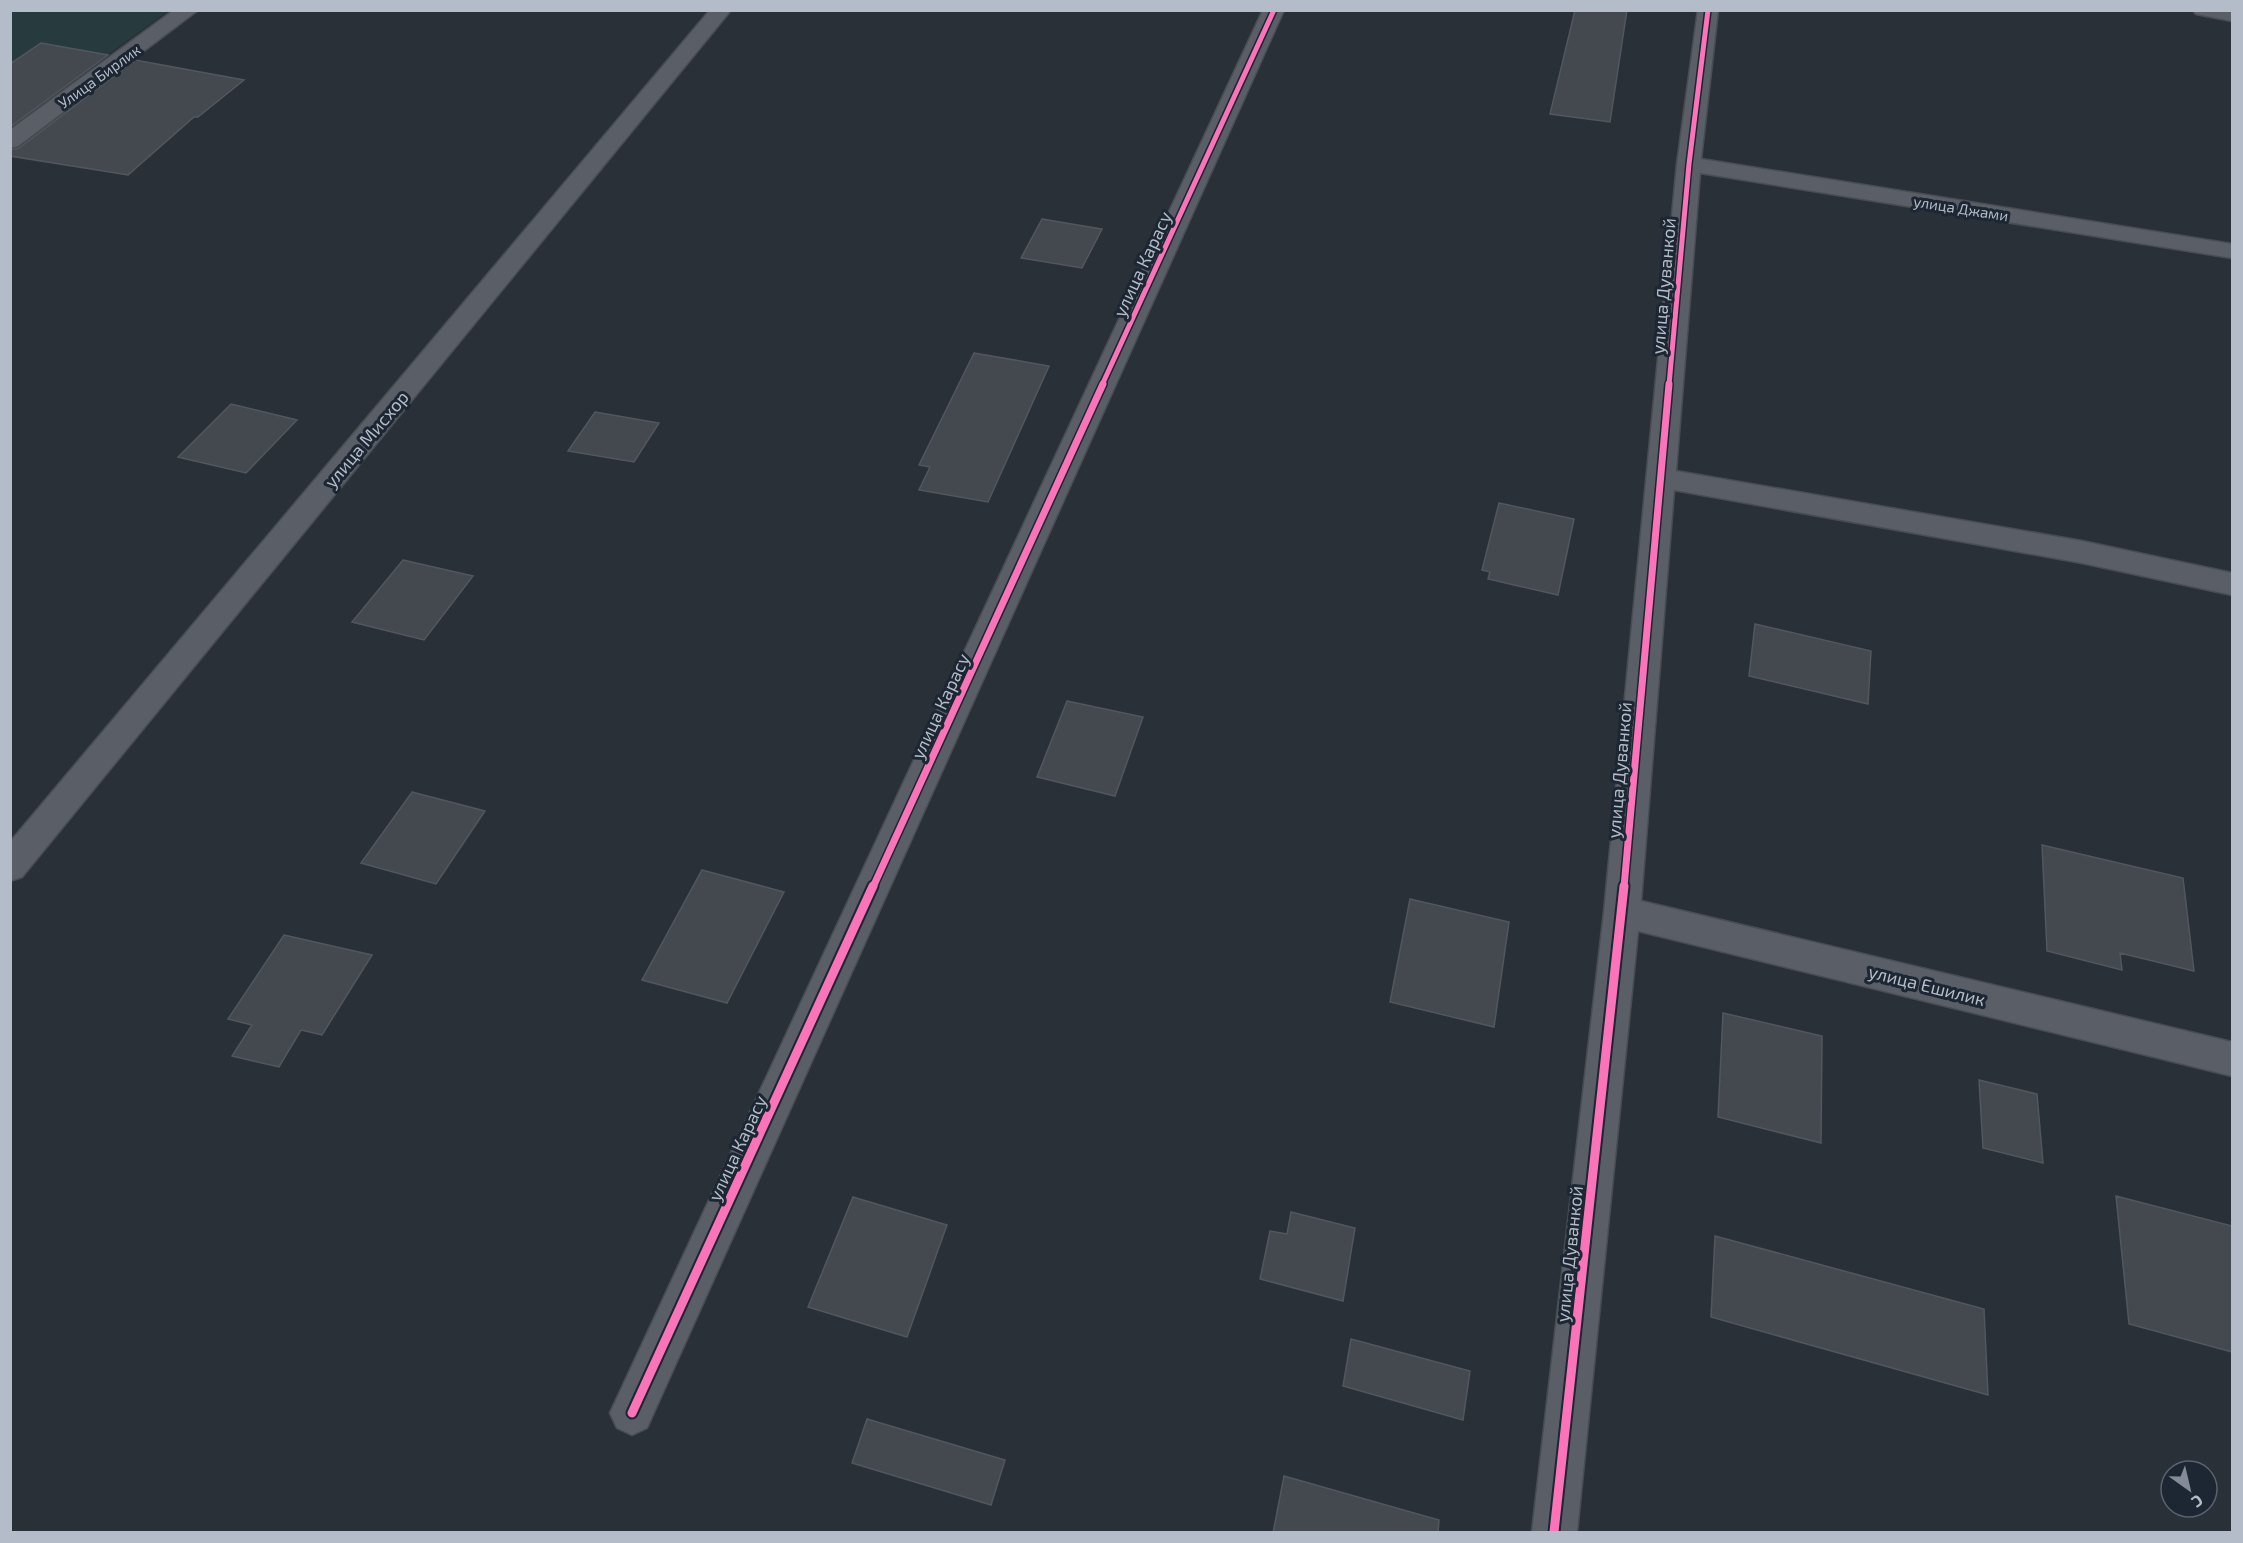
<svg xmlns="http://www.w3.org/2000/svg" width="2243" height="1543" viewBox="0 0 2243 1543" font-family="'Exo 2',sans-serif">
<rect width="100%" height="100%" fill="#2a3038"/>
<path fill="#273a3e" d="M11,11H168L11,124Z"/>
<path fill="#444950" stroke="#52575f" stroke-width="1.5" d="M1575,10H1627L1610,122L1550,114Z
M41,43L108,55L10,127V64Z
M135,60L244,80L198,117H194L128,175L10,156V150L19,148Z
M1042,219L1102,229L1082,268L1021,258Z
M974,353L1049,366L988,502L919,490L930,467L919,465Z
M231,404L297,420L246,473L178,457Z
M595,412L659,423L634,462L568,451Z
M1499,503L1574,519L1558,595L1488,579L1490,572L1482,570Z
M403,560L473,576L424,640L352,622Z
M1755,624L1871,651L1868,704L1749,676Z
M1067,701L1143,717L1115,796L1037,777Z
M412,792L485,811L436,884L361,863Z
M2042,845L2183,878L2194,971L2120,953L2122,970L2047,951Z
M702,870L784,892L727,1003L642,980Z
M1410,899L1509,922L1494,1027L1390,1002Z
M284,935L372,955L322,1035L301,1030L279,1067L232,1056L252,1025L228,1019Z
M1723,1013L1822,1036L1821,1143L1718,1117Z
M1979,1080L2037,1094L2043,1163L1983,1148Z
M2116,1196L2232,1226V1352L2129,1324Z
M853,1197L947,1225L907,1337L808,1307Z
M1291,1212L1355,1228L1343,1301L1260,1279L1270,1231L1287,1234Z
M1715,1236L1984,1309L1988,1395L1711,1317Z
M1351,1339L1470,1371L1463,1420L1343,1386Z
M867,1419L1005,1460L991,1505L852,1463Z
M1284,1476L1439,1520L1438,1533H1273Z"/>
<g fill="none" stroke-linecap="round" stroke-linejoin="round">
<defs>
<path id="minor" d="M174,10H198L18,146L10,148V130Z
M710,10H731L22,877L10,881V842Z
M1263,10H1284L647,1428L632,1435L617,1428L610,1413L617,1398Z
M1698,10H1718L1701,159L2232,244V258L1700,173L1676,471L2082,541L2232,573V595L2082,563L1674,490L1641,901L2232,1042V1076L1638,931L1577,1532H1532L1604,912L1677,164Z
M2193,10H2232V21L2196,14Z"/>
</defs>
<use href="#minor" stroke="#484c53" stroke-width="3"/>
<use href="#minor" fill="#5a5e66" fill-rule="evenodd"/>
<defs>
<path id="cycleway-far2" d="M1102,385L1274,10
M1669,385L1689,164L1708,10"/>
<path id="cycleway-far1" d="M873,887L1103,384
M1624,887L1669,384"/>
<path id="cycleway" d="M632,1413L873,886
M1554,1532L1624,886"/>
</defs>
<use href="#cycleway-far2" stroke="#1d2633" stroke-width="8"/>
<use href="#cycleway-far1" stroke="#1d2633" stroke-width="10"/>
<use href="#cycleway" stroke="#1d2633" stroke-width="13"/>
<use href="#cycleway-far2" stroke="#fb73b8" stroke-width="5"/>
<use href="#cycleway-far1" stroke="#fb73b8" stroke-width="7"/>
<use href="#cycleway" stroke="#fb73b8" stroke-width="9"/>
</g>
<g text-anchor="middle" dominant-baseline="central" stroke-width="6" stroke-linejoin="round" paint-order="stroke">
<g font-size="15" fill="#b4bcc9" stroke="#1d2633">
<text transform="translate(99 76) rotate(-36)">Улица Бирлик</text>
<text transform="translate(1961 208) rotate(9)">улица Джами</text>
</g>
<g font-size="18" fill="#b4bcc9" stroke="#1d2633">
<text transform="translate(1142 264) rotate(-65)">улица Карасу</text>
<text transform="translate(1663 286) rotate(-85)">улица Дуванкой</text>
<text transform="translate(366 439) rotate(-50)">улица Мисхор</text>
<text transform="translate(940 706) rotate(-65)">улица Карасу</text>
<text transform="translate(1619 770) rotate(-85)">улица Дуванкой</text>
<text transform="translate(1927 985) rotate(14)">улица Ешилик</text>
<text transform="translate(737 1148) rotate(-65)">улица Карасу</text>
<text transform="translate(1569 1254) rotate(-84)">улица Дуванкой</text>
</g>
</g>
<rect width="2243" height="1543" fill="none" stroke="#b4bcc9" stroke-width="24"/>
<g transform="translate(2189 1489) rotate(146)"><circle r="28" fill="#1d2633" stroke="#59626f" stroke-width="1.5"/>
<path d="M0-4.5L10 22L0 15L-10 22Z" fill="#848b96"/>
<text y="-9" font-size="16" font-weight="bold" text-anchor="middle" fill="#b4bcc9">С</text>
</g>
</svg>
